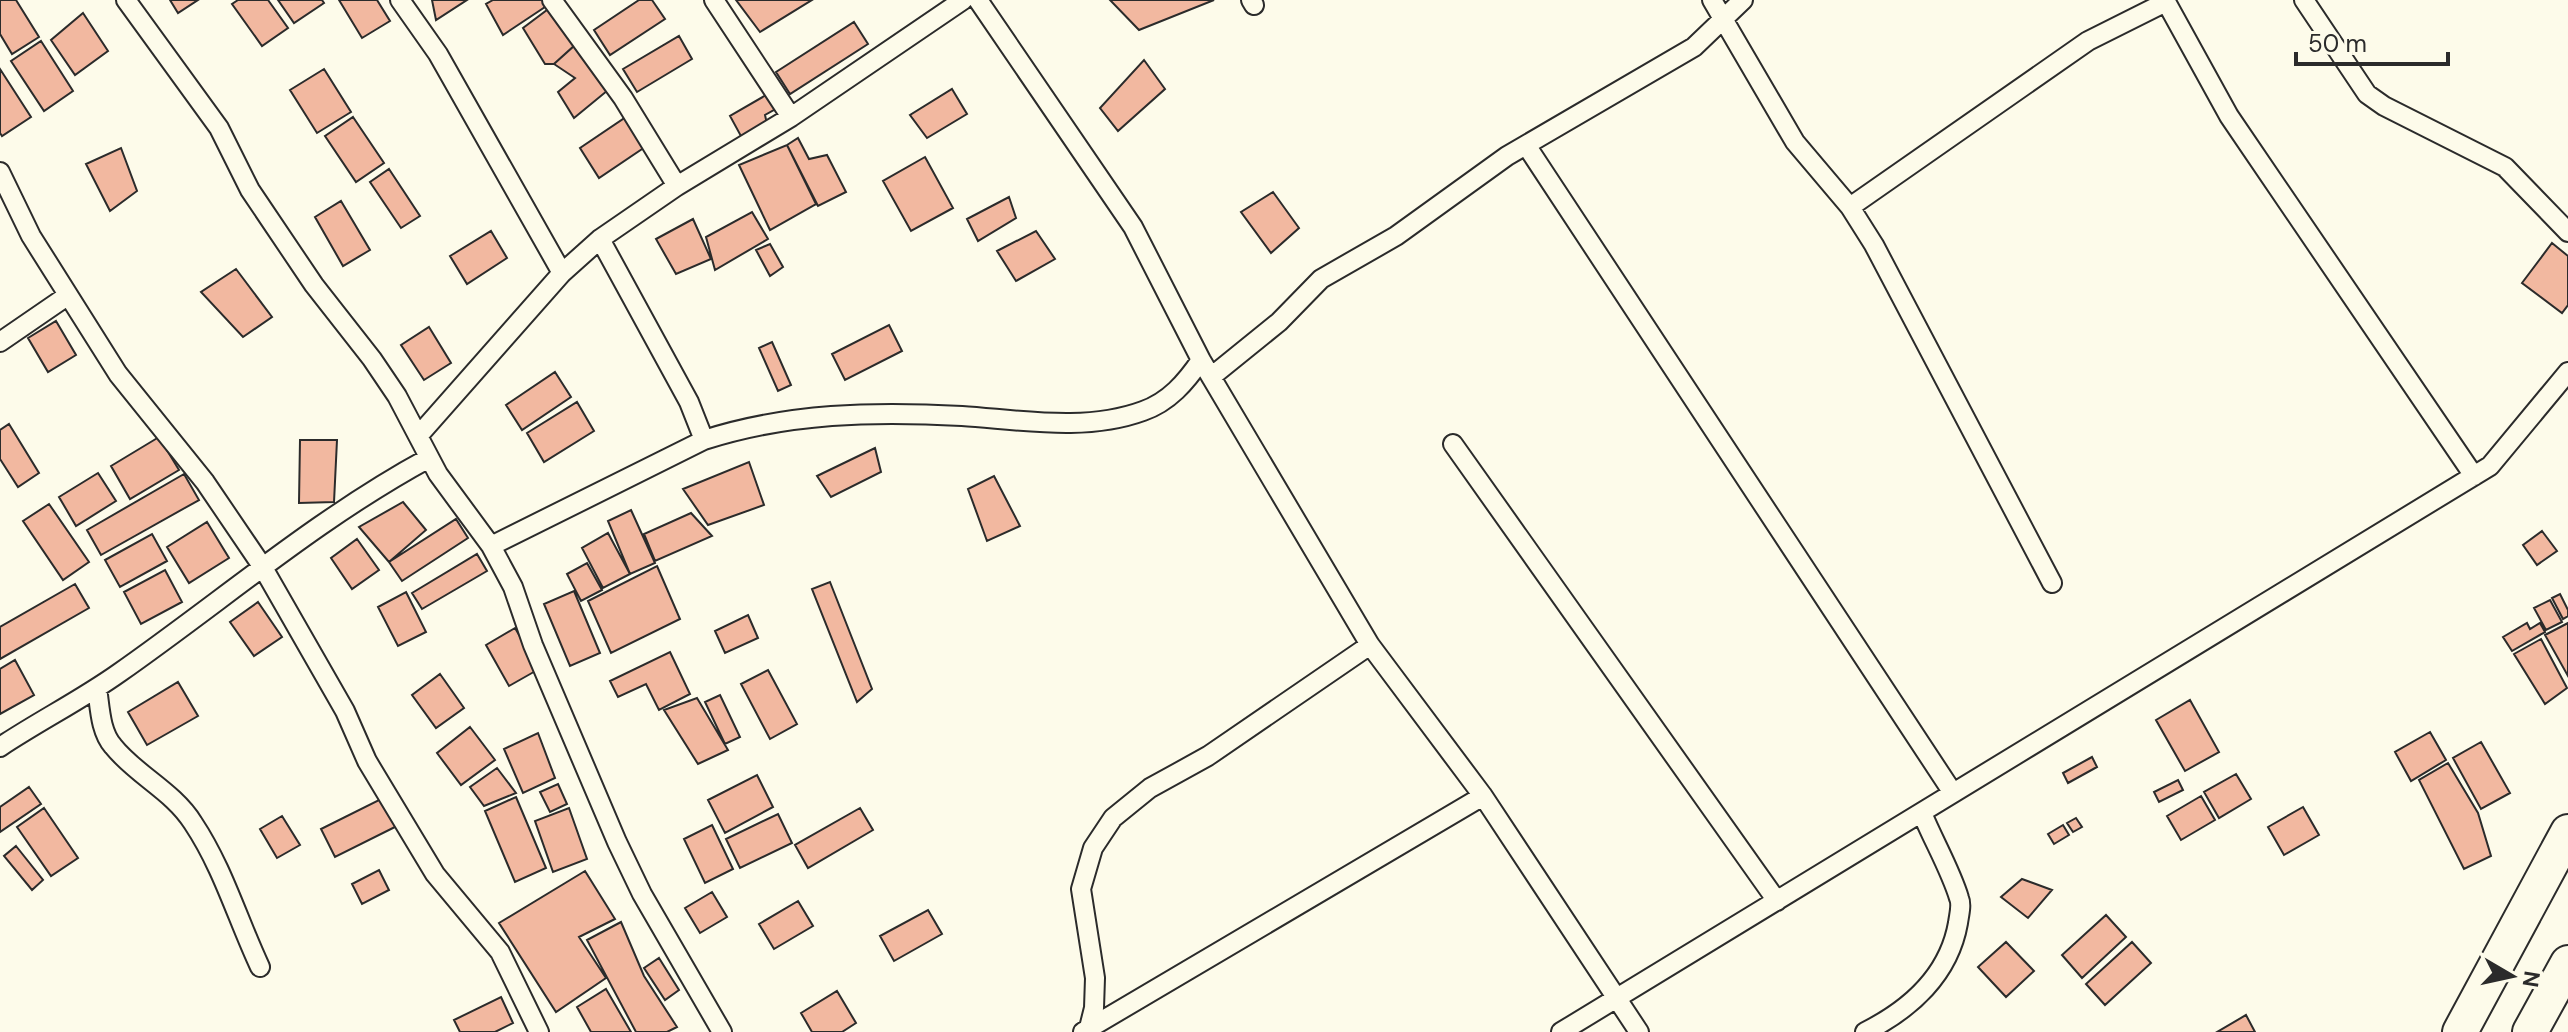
<svg xmlns="http://www.w3.org/2000/svg" width="2568" height="1032" viewBox="0 0 2568 1032" font-family="'DM Sans',sans-serif">
<rect width="100%" height="100%" fill="#fdfbea"/>
<path fill="#f2b8a0" stroke="#2b2b2b" stroke-width="2" d="M0,0H16L39,37L12,54L0,34Z
M170,0H198L178,13Z
M238,0H268L288,28L262,46L232,4Z
M278,0H322L324,3L294,23Z
M339,0H377L390,21L362,38Z
M432,0H467L436,20Z
M493,0H549L551,3L503,35L486,4Z
M639,0H652L665,19L610,55L594,30Z
M736,0H812L760,32Z
M1110,0H1214L1139,30Z
M551,7L575,45L554,64H545L523,28Z
M83,13L108,51L75,75L51,40Z
M854,22L868,44L790,94L776,72Z
M679,36L692,59L637,92L623,69Z
M41,41L73,91L44,111L11,61Z
M575,45L613,86L574,118L558,92L575,78L554,64Z
M1144,60L1165,89L1118,131L1100,108Z
M0,69L31,117L2,136L0,133Z
M324,69L351,112L317,133L290,90Z
M952,89L967,114L927,138L910,115Z
M773,91L781,106L765,115L767,124L742,138L730,116Z
M629,115L648,145L599,178L580,148Z
M353,117L384,163L356,182L325,136Z
M798,138L809,159L827,155L846,192L818,206L787,145Z
M787,145L816,204L770,230L739,165Z
M121,148L137,191L110,211L86,164Z
M925,157L953,208L911,231L883,181Z
M389,169L420,216L401,228L370,182Z
M1273,192L1299,228L1271,253L1241,212Z
M1009,197L1016,218L978,241L967,219Z
M341,201L370,250L343,266L315,217Z
M752,212L768,239L715,270L706,237Z
M693,219L711,259L676,274L656,239Z
M491,231L507,258L467,284L450,256Z
M1036,231L1055,259L1016,281L997,251Z
M2552,243L2568,256V305L2562,313L2522,283Z
M770,244L783,267L770,276L756,250Z
M236,269L272,317L243,337L201,292Z
M56,321L76,355L48,372L28,338Z
M889,325L902,351L845,380L832,354Z
M429,327L451,363L424,380L401,345Z
M772,342L791,385L778,391L759,348Z
M555,372L571,397L522,430L506,405Z
M577,402L594,431L544,462L527,433Z
M9,424L39,473L18,487L0,459V430Z
M159,437L179,470L130,499L111,466Z
M300,440H337L334,502L299,503Z
M875,448L881,472L831,497L817,476Z
M749,462L764,505L708,525L683,489Z
M98,473L116,501L76,526L59,497Z
M184,474L199,500L101,555L87,530Z
M994,476L1020,526L987,541L968,489Z
M403,502L426,530L389,562L359,527Z
M49,504L89,562L63,580L23,521Z
M631,510L655,563L630,574L608,521Z
M691,513L712,536L655,561L644,534Z
M456,519L468,538L402,581L389,562Z
M207,522L229,558L189,583L167,547Z
M2542,531L2557,551L2537,565L2523,545Z
M608,533L630,574L603,588L582,548Z
M152,534L167,561L120,587L105,560Z
M357,539L379,570L352,589L331,558Z
M477,554L487,571L422,609L412,593Z
M587,563L602,590L581,601L567,574Z
M657,566L680,619L611,653L588,601Z
M165,570L182,602L141,624L124,592Z
M830,582L872,689L857,702L812,589Z
M75,584L89,608L0,659V627Z
M574,591L600,653L570,666L544,604Z
M406,592L426,632L398,646L378,607Z
M2560,594L2568,610V616L2563,619L2552,598Z
M2550,600L2562,622L2546,630L2534,608Z
M258,602L282,637L254,656L230,622Z
M748,615L758,638L725,653L715,631Z
M2527,623L2530,629L2540,623L2545,632L2512,651L2503,637Z
M2568,623V676L2545,635Z
M515,628L539,669L509,686L486,645Z
M2541,639L2567,688L2545,704L2514,654Z
M670,652L690,694L659,710L646,684L618,697L610,681Z
M15,660L34,695L0,714V669Z
M768,670L797,724L770,739L741,684Z
M440,674L464,708L436,728L412,695Z
M178,682L198,716L147,745L128,712Z
M720,695L740,737L725,744L705,702Z
M697,698L728,750L698,764L664,710Z
M2190,700L2219,752L2185,771L2156,720Z
M470,727L495,760L461,785L437,753Z
M2430,732L2446,760L2411,781L2395,752Z
M538,733L555,778L523,793L504,749Z
M2481,742L2510,793L2481,809L2453,758Z
M2092,757L2097,767L2068,783L2063,773Z
M2448,763L2478,813L2491,856L2464,869L2419,780Z
M497,768L516,793L484,806L470,787Z
M2236,774L2251,799L2219,818L2204,792Z
M757,775L773,807L725,833L708,800Z
M2178,780L2183,790L2159,802L2154,792Z
M558,784L567,804L550,812L540,792Z
M29,787L41,804L0,832V807Z
M2201,796L2215,820L2181,840L2167,816Z
M516,797L546,868L515,882L485,811Z
M383,798L397,826L335,857L321,829Z
M2303,807L2319,835L2284,855L2268,827Z
M44,808L78,858L51,876L17,827Z
M569,808L587,859L553,872L535,821Z
M860,808L873,830L808,868L795,845Z
M778,814L792,843L740,868L726,839Z
M282,816L300,845L277,858L260,829Z
M2076,818L2082,827L2073,832L2067,823Z
M712,825L733,869L705,883L684,839Z
M2063,825L2069,835L2054,844L2048,834Z
M16,846L43,880L32,890L4,856Z
M379,870L389,890L362,904L352,884Z
M585,871L615,919L579,937L606,978L556,1012L499,923Z
M2022,879L2052,890L2028,918L2001,897Z
M712,892L727,917L700,933L685,908Z
M798,901L813,926L774,949L759,924Z
M928,910L942,934L894,961L880,936Z
M2106,915L2126,937L2082,978L2062,955Z
M621,922L644,976L677,1027L667,1032H636L587,940Z
M2006,942L2034,971L2006,997L1978,967Z
M2132,942L2151,963L2105,1005L2086,984Z
M659,958L679,990L665,1000L644,968Z
M606,989L631,1032H591L577,1007Z
M837,991L856,1023L842,1032H812L801,1013Z
M501,997L513,1023L495,1032H460L454,1020Z
M2246,1015L2255,1032H2217Z"/>
<g fill="none" stroke-linecap="round" stroke-linejoin="round">
<defs>
<path id="street" d="M126,0L219,128L250,190L314,285L372,359L397,396L438,474L491,546L513,587L533,645L617,842L642,894L722,1032
M400,0L438,54L562,273
M552,0L623,98L677,186
M714,0L791,117
M978,0L1133,227L1201,360L1370,645L1483,796L1639,1032
M1251,0L1254,5
M1712,0L1795,142L1850,207L1874,245L2052,583
M2165,0L2229,116L2474,476
M2304,0L2367,94L2384,106L2505,167L2568,232
M1526,145L1953,793
M0,172L31,236L118,374L205,482L262,566L345,711L367,761L435,874L500,952L539,1032
M1850,207L2088,41L2166,2
M600,239L689,402L704,440
M0,342L67,296
M1211,377L1279,322L1321,279L1396,236L1507,156L1694,47L1743,0
M419,435L562,273L600,239L677,186L791,117L963,0
M1453,444L1777,901
M491,546L704,440C788,413 874,411 962,416C1021,420 1086,432 1143,411C1169,402 1186,382 1201,360
M97,688C100,707 100,731 113,746C136,775 173,791 193,823C223,868 237,918 260,967
M0,747C39,721 81,700 119,673C222,601 318,518 429,458
M1083,1032L1483,796
M1088,1032L1094,1008L1095,978L1081,889L1093,848L1113,818L1150,788L1208,756L1370,645
M1561,1032L2490,466L2568,372
M1865,1032C1911,1009 1949,974 1958,923C1959,915 1962,905 1959,898C1951,871 1933,840 1922,813"/>
<path id="highway" d="M2460,1032L2568,832
M2530,1032L2568,963"/>
</defs>
<use href="#street" stroke="#2b2b2b" stroke-width="22"/>
<use href="#highway" stroke="#2b2b2b" stroke-width="38"/>
<use href="#street" stroke="#fdfbea" stroke-width="18"/>
<use href="#highway" stroke="#fdfbea" stroke-width="34"/>
</g>
<g transform="translate(2512 976) rotate(99)" stroke="#fdfbea" stroke-width="6" paint-order="stroke">
<path d="M0-6L14 30L0 20L-14 30Z" fill="#2b2b2b"/>
<text y="-12" font-size="22" font-weight="bold" text-anchor="middle" fill="#2b2b2b">N</text>
</g>
<path d="M2296 52v12h152v-12" fill="none" stroke="#2b2b2b" stroke-width="4"/>
<text x="2308" y="52" font-size="24" fill="#2b2b2b" stroke="#fdfbea" stroke-width="6" paint-order="stroke">50 m</text>
</svg>
